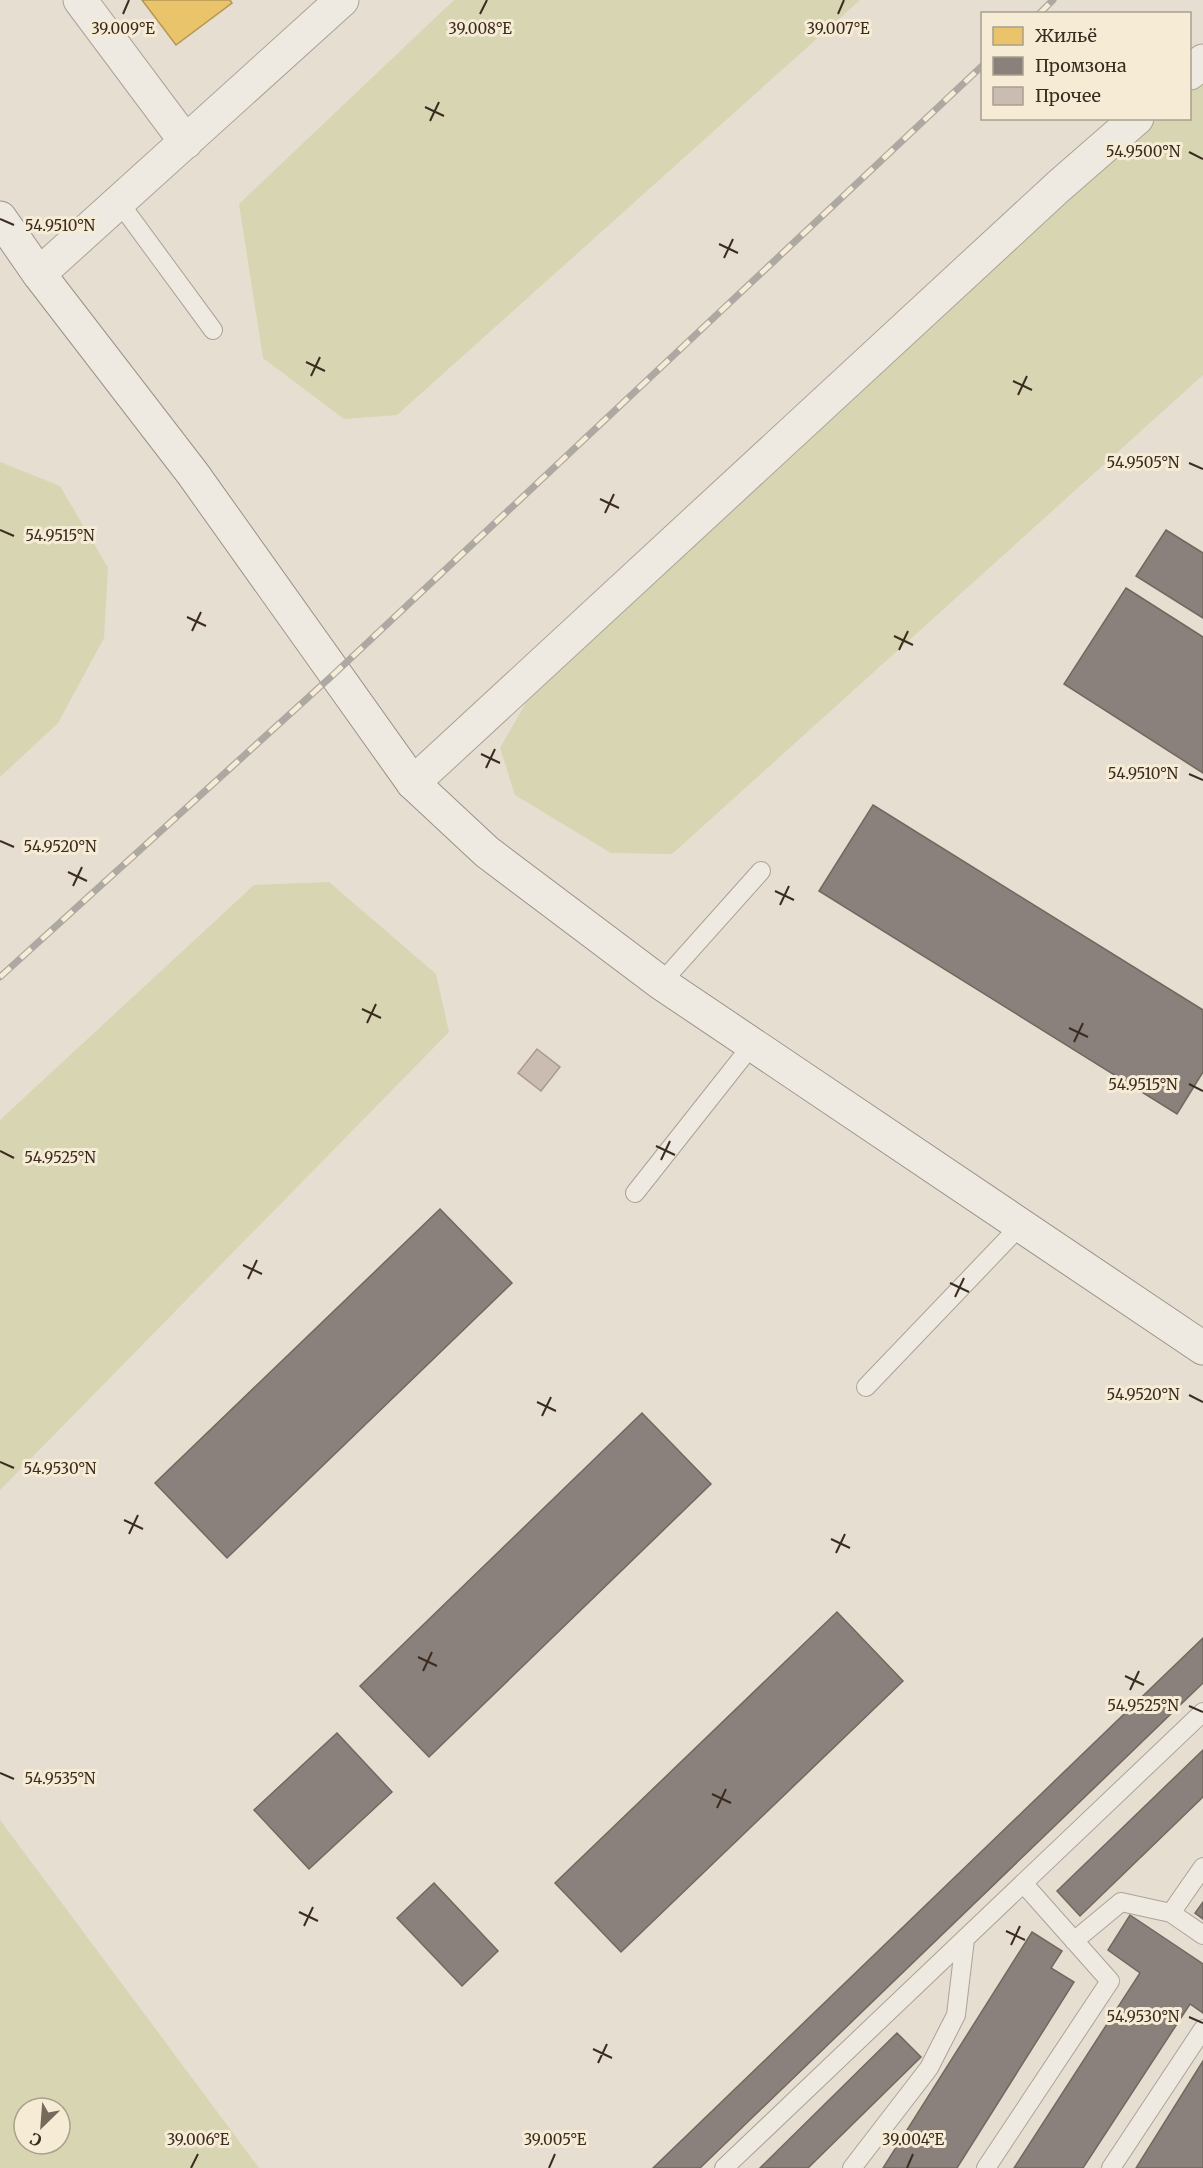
<svg xmlns="http://www.w3.org/2000/svg" width="1203" height="2168" viewBox="0 0 1203 2168" font-family="Merriweather,serif">
<rect width="100%" height="100%" fill="#e6ded0"/>
<path fill="#d7d5b2" fill-rule="evenodd" d="M454,0H860L397,415L344,419L263,358L239,204Z
M1203,46V375L672,854L611,853L515,795L500,748L531,694L1117,119L1190,118V55Z
M0,462L60,486L108,568L104,638L58,723L0,777Z
M329,882L436,974L449,1032L0,1490V1120L254,885Z
M0,1820L259,2168H0ZM24,2108H60V2144H24Z"/>
<path fill="#e9c46a" stroke="#b59654" stroke-width="1.5" d="M142,0H230L232,3L176,45Z"/>
<path fill="#8a817c" stroke="#726860" stroke-width="1.5" d="M1166,530L1203,553V618L1136,576Z
M1126,588L1203,637V773L1064,684Z
M873,805L1203,1010V1072L1177,1114L819,891Z
M440,1209L512,1283L227,1558L155,1483Z
M642,1413L711,1484L429,1757L360,1686Z
M837,1612L903,1681L621,1952L555,1883Z
M1203,1638V1683L700,2168H653Z
M337,1733L392,1792L309,1869L254,1810Z
M1203,1750V1797L1080,1916L1057,1891Z
M434,1883L498,1951L462,1986L397,1918Z
M1203,1902V1919L1195,1913Z
M1130,1915L1203,1964V2013L1190,2004L1083,2168H1014L1140,1973L1108,1950Z
M1032,1932L1062,1951L1051,1968L1074,1982L957,2168H883Z
M897,2033L921,2057L808,2168H760Z
M1203,2061V2168H1136Z"/>
<path fill="#cabcb1" stroke="#a79a8f" stroke-width="1.5" d="M537,1049L560,1067L541,1091L518,1073Z"/>
<g fill="none" stroke-linecap="round" stroke-linejoin="round">
<defs>
<path id="lane" d="M119,202L213,330
M661,983L761,871
M635,1193L752,1045
M866,1387L1020,1226
M1171,1913L1203,1867
M1074,1941L1121,1902L1171,1913L1203,1935
M724,2168L1203,1712
M852,2168L929,2068L956,2015L965,1939
M986,2168L1110,1981L1023,1883
M1111,2168L1203,2029"/>
<path id="street" d="M80,0L186,142
M1190,73L1203,61
M39,274L342,0
M413,783L1059,186L1137,118"/>
<path id="secondary" d="M0,218L39,274L193,474L413,783L487,852L661,983L1203,1348"/>
</defs>
<use href="#lane" stroke="#aba398" stroke-width="20"/>
<use href="#street" stroke="#aba398" stroke-width="35"/>
<use href="#secondary" stroke="#9b9388" stroke-width="35"/>
<use href="#lane" stroke="#eee9e1" stroke-width="18"/>
<use href="#street" stroke="#eee9e1" stroke-width="33"/>
<use href="#secondary" stroke="#eee9e1" stroke-width="33"/>
<defs>
<path id="rail" d="M1039,14L1053,0
M0,977L334,674L982,66"/>
</defs>
<use href="#rail" stroke="#ada8a1" stroke-width="7"/>
<use href="#rail" stroke="#f6ecd6" stroke-width="4.5" stroke-dasharray="14" stroke-linecap="butt"/>
</g>
<path fill="none" stroke="#3b2c1f" stroke-width="2" d="M123,14L129,0M480,14L487,0M838,14L844,0M425,107L444,116M430,121L439,102M1189,152L1203,159M0,219L14,225M719,244L738,253M724,258L733,239M306,362L325,371M311,376L320,357M1013,381L1032,390M1018,395L1027,376M1189,463L1203,469M600,499L619,508M605,513L614,494M0,530L14,536M187,617L206,626M192,631L201,612M894,636L913,645M899,650L908,631M481,754L500,763M486,768L495,749M1189,774L1203,780M0,841L14,847M68,872L87,881M73,886L82,867M775,891L794,900M780,905L789,886M362,1009L381,1018M367,1023L376,1004M1069,1028L1088,1037M1074,1042L1083,1023M1189,1084L1203,1091M656,1146L675,1155M0,1151L14,1158M661,1160L670,1141M243,1265L262,1274M248,1279L257,1260M950,1283L969,1292M955,1297L964,1278M1189,1395L1203,1402M537,1402L556,1411M542,1416L551,1397M0,1462L14,1468M124,1520L143,1529M129,1534L138,1515M831,1539L850,1548M836,1553L845,1534M418,1657L437,1666M423,1671L432,1652M1125,1676L1144,1685M1130,1690L1139,1671M1189,1706L1203,1712M0,1773L14,1779M712,1794L731,1803M717,1808L726,1789M299,1912L318,1921M304,1926L313,1907M1006,1931L1025,1940M1011,1945L1020,1926M1189,2017L1203,2023M593,2049L612,2058M598,2063L607,2044M191,2168L198,2154M549,2168L555,2154M907,2168L913,2154"/>
<g font-size="15" text-anchor="middle" fill="#3b2c1f" stroke="#f6ecd6" stroke-width="6" stroke-linejoin="round" paint-order="stroke">
<text x="123" y="34">39.009°E</text>
<text x="480" y="34">39.008°E</text>
<text x="838" y="34">39.007°E</text>
<text x="1143" y="157">54.9500°N</text>
<text x="60" y="231">54.9510°N</text>
<text x="1143" y="468">54.9505°N</text>
<text x="60" y="541">54.9515°N</text>
<text x="1143" y="779">54.9510°N</text>
<text x="60" y="852">54.9520°N</text>
<text x="1143" y="1090">54.9515°N</text>
<text x="60" y="1163">54.9525°N</text>
<text x="1143" y="1400">54.9520°N</text>
<text x="60" y="1474">54.9530°N</text>
<text x="1143" y="1711">54.9525°N</text>
<text x="60" y="1784">54.9535°N</text>
<text x="1143" y="2022">54.9530°N</text>
<text x="198" y="2145">39.006°E</text>
<text x="555" y="2145">39.005°E</text>
<text x="913" y="2145">39.004°E</text>
</g>
<rect x="981" y="12" width="210" height="108" fill="#f6ecd6" stroke="#ab9f8d" stroke-width="1.5"/>
<rect x="993" y="27" width="30" height="18" fill="#e9c46a" stroke="#ab9f8d" stroke-width="1.5"/>
<text x="1035" y="42" font-size="18" fill="#3b2c1f">Жильё</text>
<rect x="993" y="57" width="30" height="18" fill="#8a817c" stroke="#ab9f8d" stroke-width="1.5"/>
<text x="1035" y="72" font-size="18" fill="#3b2c1f">Промзона</text>
<rect x="993" y="87" width="30" height="18" fill="#cabcb1" stroke="#ab9f8d" stroke-width="1.5"/>
<text x="1035" y="102" font-size="18" fill="#3b2c1f">Прочее</text>
<g transform="translate(42 2126) rotate(205)"><circle r="28" fill="#f6ecd6" stroke="#ab9f8d" stroke-width="1.5"/>
<path d="M0-4.5L10 22L0 15L-10 22Z" fill="#776a5d"/>
<text y="-9" font-size="16" font-weight="bold" text-anchor="middle" fill="#3b2c1f">С</text>
</g>
</svg>
